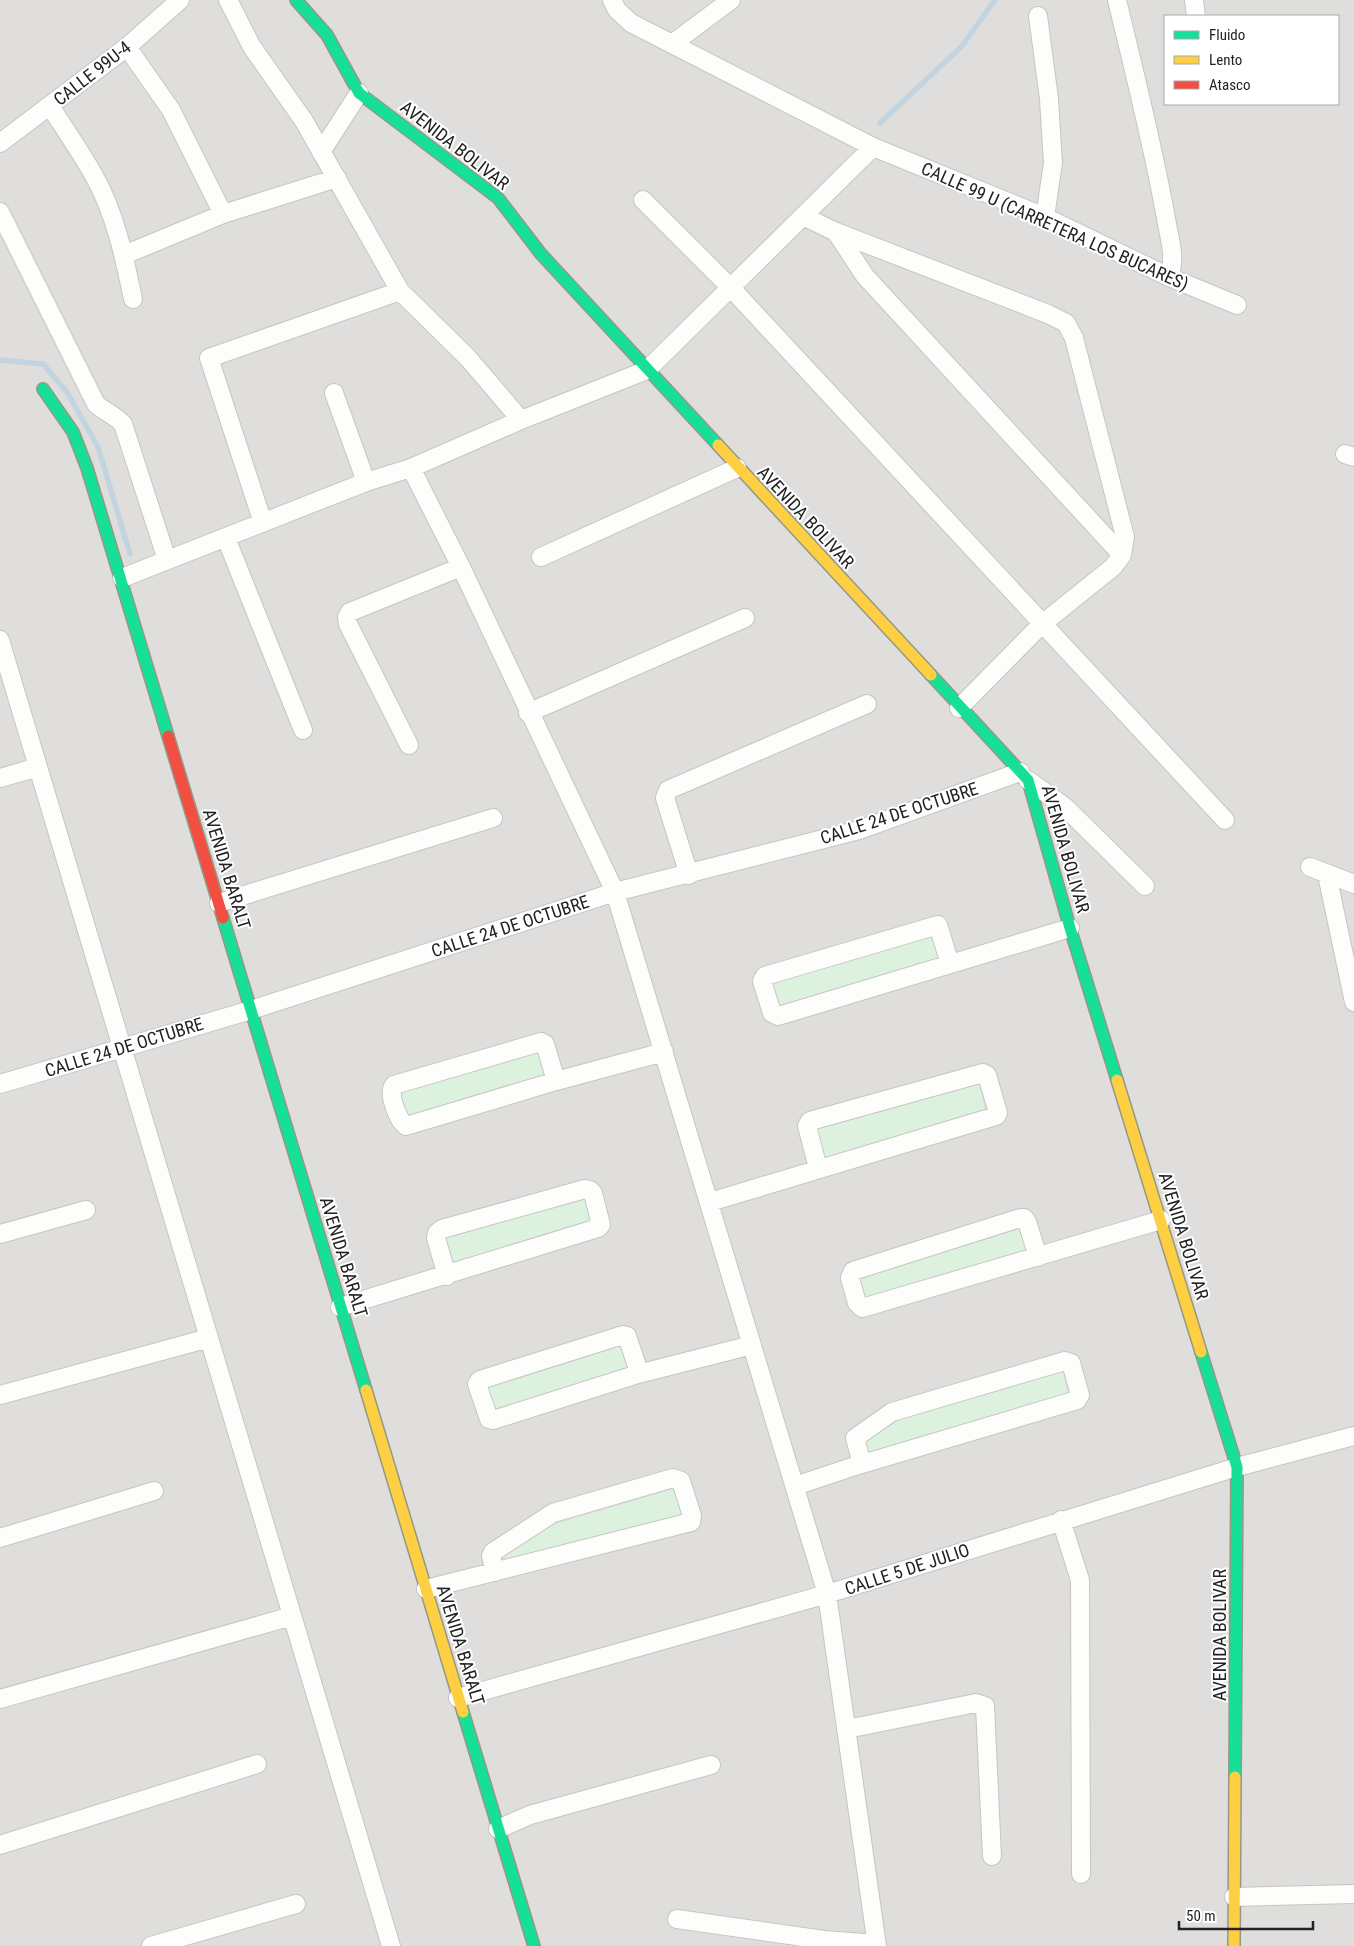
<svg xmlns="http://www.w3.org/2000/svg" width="1354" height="1946" viewBox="0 0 1354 1946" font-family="'Roboto Condensed',sans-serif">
<rect width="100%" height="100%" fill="#f0efeb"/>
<path fill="#dfdedc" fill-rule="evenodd" d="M0,0H1354V1946H0ZM1165,16H1338V104H1165Z"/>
<path fill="#dcf2df" d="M934,935L940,961L779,1007L773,983Z
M541,1048L547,1076L408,1116L399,1092Z
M979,1084L985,1110L825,1158L817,1129Z
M585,1198L593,1223L452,1266L444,1237Z
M1020,1228L1027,1253L865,1299L857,1279Z
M621,1344L631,1371L496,1411L487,1385Z
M1062,1367L1068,1397L869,1455L863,1436L887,1418Z
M674,1489L682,1517L505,1563L502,1556L552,1525Z"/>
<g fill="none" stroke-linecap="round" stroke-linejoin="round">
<path stroke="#c2d4df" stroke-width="5.5" d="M880,123L962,46L995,0
M0,360L43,364L67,392L98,447L130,554"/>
<defs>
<path id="street" d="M228,0L252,47L304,121L400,291L468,358L521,420
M612,0L617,10L631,23L873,147L1045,217L1169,277L1237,305
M1117,0C1134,71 1152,141 1165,213C1168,234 1177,257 1169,277
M1194,0L1196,16
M1038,16L1049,99L1053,163L1045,217
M672,44L731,0
M127,47L171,110L223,214
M50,106C64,128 80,151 93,174C115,212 124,256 133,299
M0,143L127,47L180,0
M321,152L359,93
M643,200L731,288L1225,820
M0,212L96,404C105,412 115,415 123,424L167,560
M803,216L836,232L1048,314L1066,323L1074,338L1125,537L1122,555L1113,567L1042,624L959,708
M836,232L865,276L1122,555
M124,255L223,214L337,178
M334,393L366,482
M1345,454L1354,457
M411,468L461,567L615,892L827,1594L877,1946
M263,523L209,358L400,291
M226,538L303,730
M541,557L737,468
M122,578L366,482L411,468L521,420L647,370L873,147
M0,640L391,1946
M528,713L745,618
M409,745L348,624L347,617L350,612L461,567
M0,778L38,767
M1028,780L1065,807L1145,886
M1310,867L1354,884
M689,875L665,798L668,790L867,704
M1327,875L1354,1002
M219,903L493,818
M950,964L938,925L765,976L762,981L772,1013L778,1016L1070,928
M556,1081L545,1044L541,1042L394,1085C387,1092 398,1121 406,1126L556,1081L664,1052
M0,1084L251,1010L615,892L859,830L1020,772
M710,1202L996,1116L998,1113L987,1075L983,1073L810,1121L807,1126L818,1168
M0,1234L86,1210
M1038,1257L1027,1222L1024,1218H1020L853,1271L850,1278L857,1303L862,1308L1161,1220
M340,1307L598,1228L601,1225L593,1193L590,1190L585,1189L442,1229L437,1233L436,1238L447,1276
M638,1374L639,1372L627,1336L623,1335L480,1380L477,1384L489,1419L493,1420L638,1374L752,1345
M0,1395L209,1338
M795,1486L852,1467L862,1464L1077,1400L1080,1395L1071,1363L1065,1361L892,1412L855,1438L862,1464
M1061,1520L1080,1580L1081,1874
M0,1538L154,1491
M426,1589L691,1522L692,1516L681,1481L673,1478L553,1513L493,1552L491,1556L495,1572
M458,1698L827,1594L1237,1467L1354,1436
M0,1699L292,1616
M847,1729L976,1703L985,1706L992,1856
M498,1829L530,1815L711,1765
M0,1845L257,1764
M1234,1897L1354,1894
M677,1919L824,1940L877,1944
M151,1946L296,1904"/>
<path id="fast" d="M296,0L327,35L359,93L498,198L541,254L718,445
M43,389L73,432L87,468L168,736
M931,675L1028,780L1070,928L1117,1080
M223,918L366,1390
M1201,1352L1237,1467L1235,1777
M463,1712L534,1946"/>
<path id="slow" d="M718,445L931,675
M1117,1080L1201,1352
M366,1390L463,1712
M1234,1946L1235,1777"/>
<path id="jam" d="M168,736L223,918"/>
</defs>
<use href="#street" stroke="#c6c5c3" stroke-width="20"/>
<use href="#fast" stroke="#949984" stroke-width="14"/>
<use href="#slow" stroke="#949984" stroke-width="14"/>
<use href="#jam" stroke="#949984" stroke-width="14"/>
<use href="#street" stroke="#fdfdfc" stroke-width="18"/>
<use href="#fast" stroke="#16e098" stroke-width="11"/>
<use href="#slow" stroke="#ffcf43" stroke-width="11"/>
<use href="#jam" stroke="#f24e42" stroke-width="11"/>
</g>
<g text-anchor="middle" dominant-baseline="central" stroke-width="4" stroke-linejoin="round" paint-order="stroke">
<g font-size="18" fill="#222" stroke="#fff">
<text transform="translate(92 73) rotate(-38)">CALLE 99U-4</text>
<text transform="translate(455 145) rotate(38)">AVENIDA BOLIVAR</text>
<text transform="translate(1055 226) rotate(24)">CALLE 99 U (CARRETERA LOS BUCARES)</text>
<text transform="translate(806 517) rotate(47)">AVENIDA BOLIVAR</text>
<text transform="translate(899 813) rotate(-18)">CALLE 24 DE OCTUBRE</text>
<text transform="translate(1066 849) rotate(74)">AVENIDA BOLIVAR</text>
<text transform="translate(227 869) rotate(73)">AVENIDA BARALT</text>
<text transform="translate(510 926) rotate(-18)">CALLE 24 DE OCTUBRE</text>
<text transform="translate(124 1047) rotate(-17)">CALLE 24 DE OCTUBRE</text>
<text transform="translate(1184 1236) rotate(73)">AVENIDA BOLIVAR</text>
<text transform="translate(344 1257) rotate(73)">AVENIDA BARALT</text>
<text transform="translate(907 1569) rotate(-18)">CALLE 5 DE JULIO</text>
<text transform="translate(1219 1635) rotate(-90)">AVENIDA BOLIVAR</text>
<text transform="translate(461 1645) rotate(73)">AVENIDA BARALT</text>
</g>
</g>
<rect x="1164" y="15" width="175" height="90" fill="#ffffff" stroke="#a7a7a7"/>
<rect x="1174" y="31" width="25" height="8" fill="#16e098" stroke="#a7a7a7"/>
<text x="1209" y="40" font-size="15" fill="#222222">Fluido</text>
<rect x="1174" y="56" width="25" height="8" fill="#ffcf43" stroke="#a7a7a7"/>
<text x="1209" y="65" font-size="15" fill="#222222">Lento</text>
<rect x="1174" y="81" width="25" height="8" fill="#f24e42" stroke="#a7a7a7"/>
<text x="1209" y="90" font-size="15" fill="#222222">Atasco</text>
<path d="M1179 1921v8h134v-8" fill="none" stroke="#222222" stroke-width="2.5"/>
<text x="1186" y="1921" font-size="15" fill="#222222" stroke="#ffffff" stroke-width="4" paint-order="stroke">50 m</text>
</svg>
